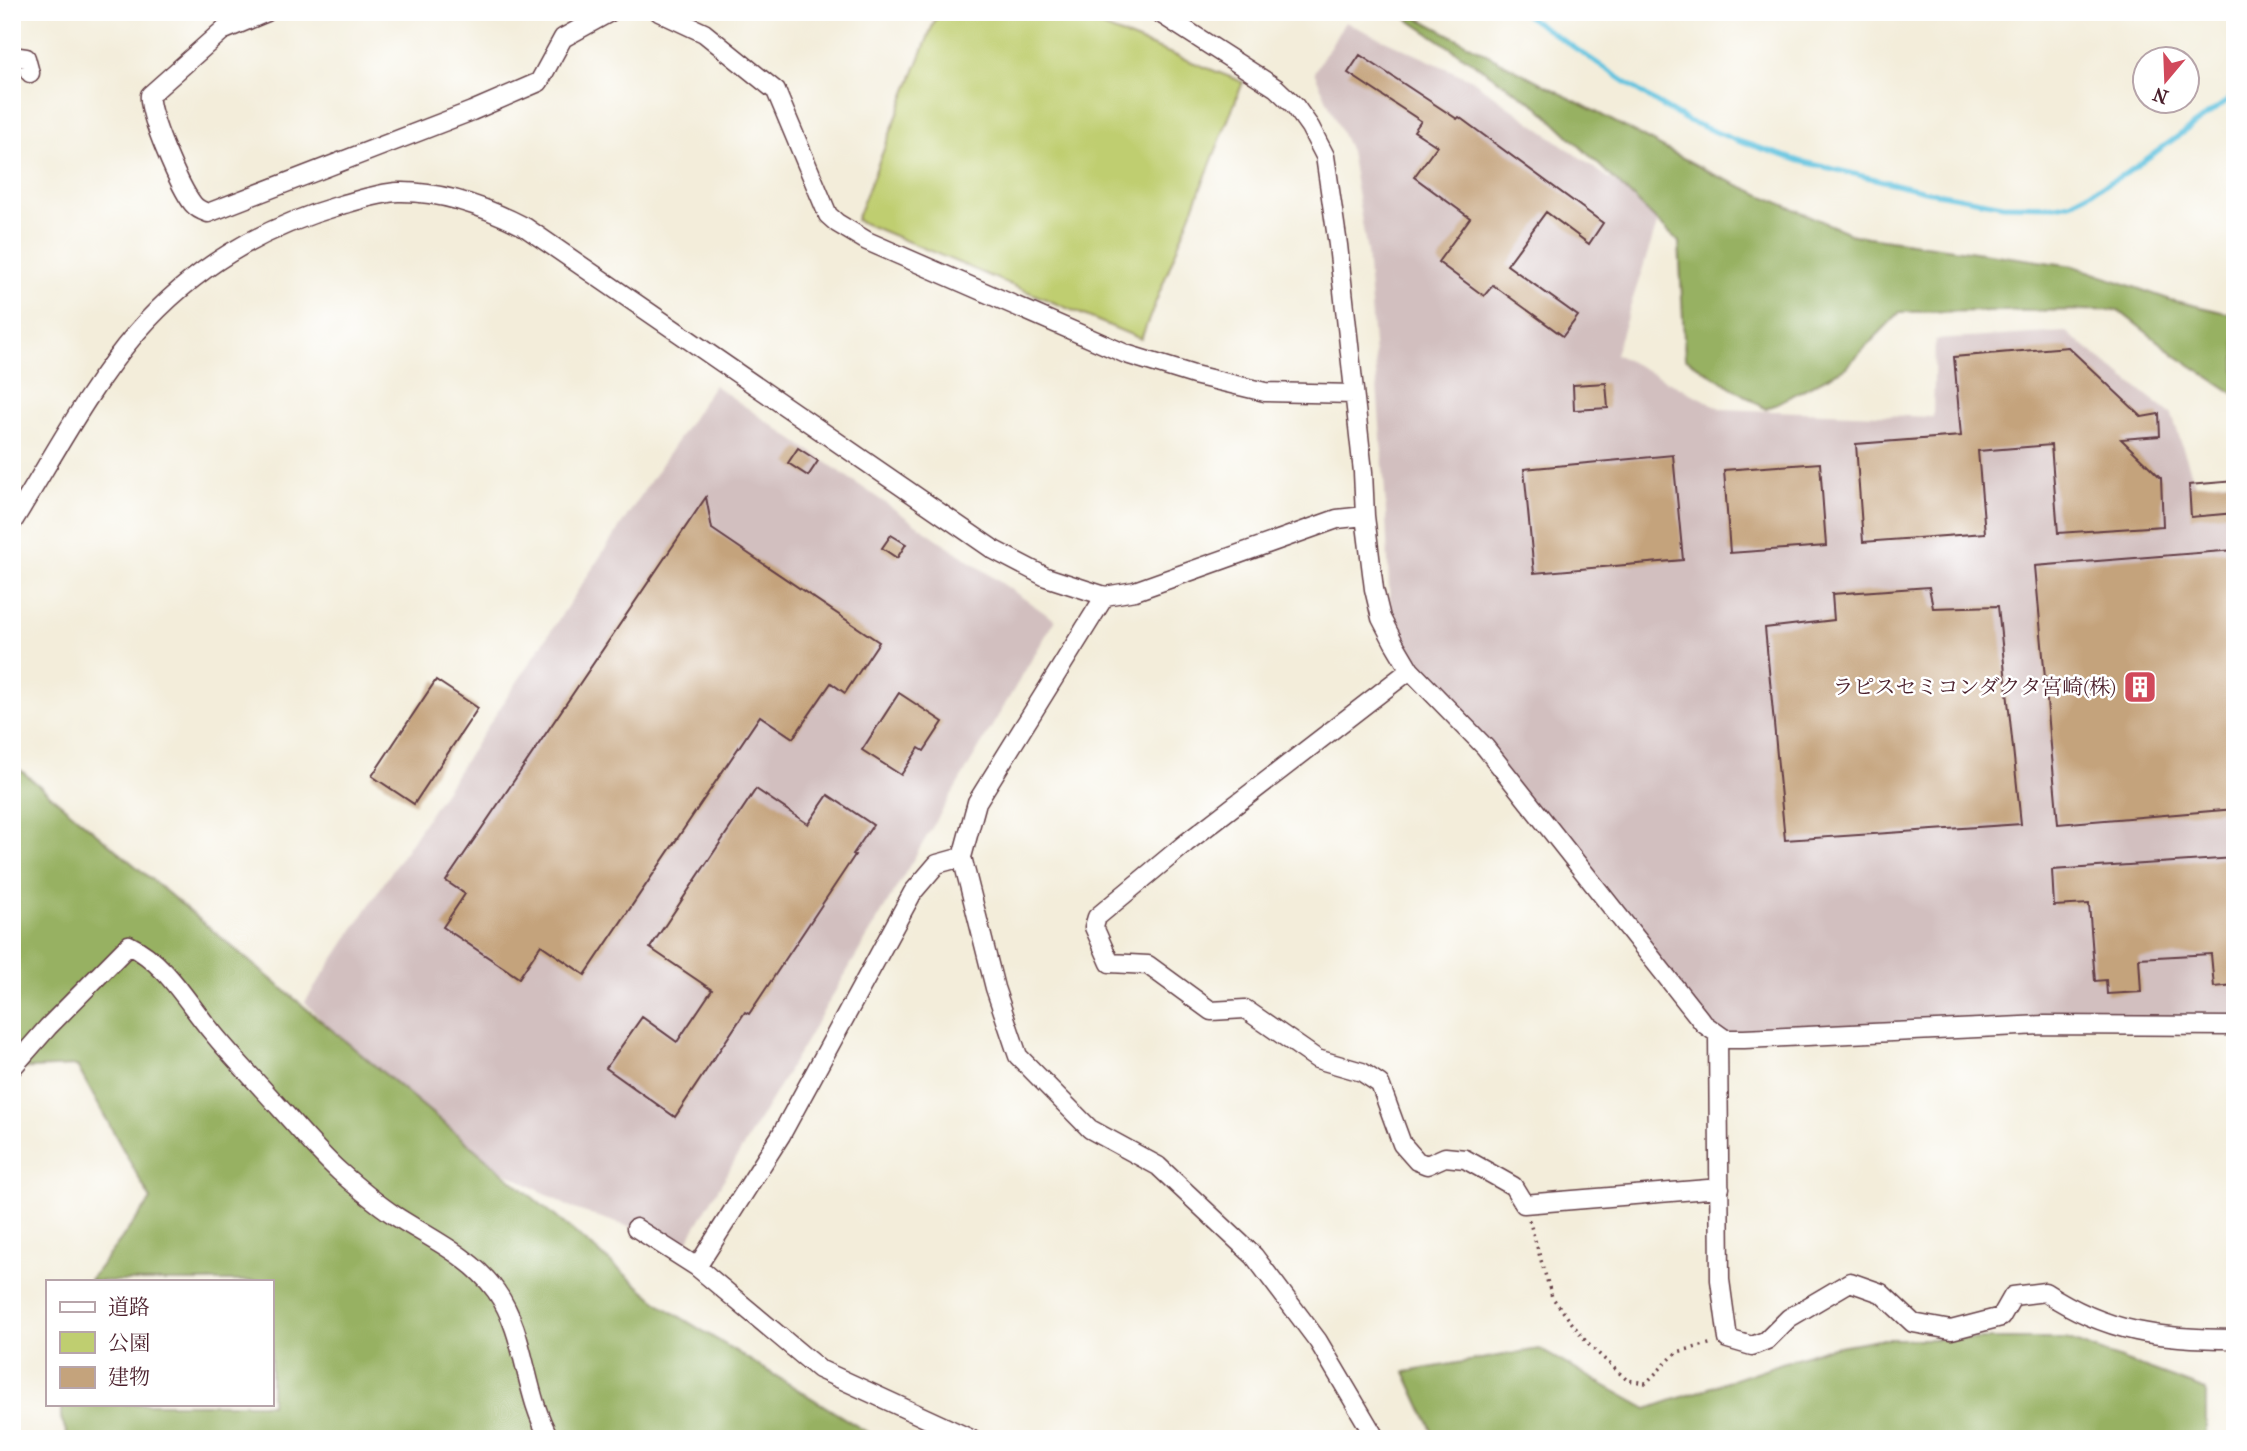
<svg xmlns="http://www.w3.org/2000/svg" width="2247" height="1451" viewBox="0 0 2247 1451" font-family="'IM FELL French Canon','Noto Serif JP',serif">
<rect width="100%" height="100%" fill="#fff"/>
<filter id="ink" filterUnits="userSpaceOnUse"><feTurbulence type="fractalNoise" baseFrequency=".0143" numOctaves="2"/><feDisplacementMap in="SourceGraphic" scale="14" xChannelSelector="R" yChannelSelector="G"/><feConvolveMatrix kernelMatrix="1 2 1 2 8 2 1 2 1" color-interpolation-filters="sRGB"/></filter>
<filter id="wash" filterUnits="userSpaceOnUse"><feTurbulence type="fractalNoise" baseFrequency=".00686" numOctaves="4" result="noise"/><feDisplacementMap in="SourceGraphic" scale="28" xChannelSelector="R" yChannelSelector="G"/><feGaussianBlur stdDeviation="1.57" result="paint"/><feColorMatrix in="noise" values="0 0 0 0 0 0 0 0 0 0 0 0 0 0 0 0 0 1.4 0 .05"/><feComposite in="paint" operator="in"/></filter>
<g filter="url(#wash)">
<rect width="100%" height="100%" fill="#f3edda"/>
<path fill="#d2bfbf" d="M1345,22L1472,80L1660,215L1615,354L1722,409L1933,417L1935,340L2066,332L2172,415L2195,484L2235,480V1019L1712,1035L1391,633L1385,492L1367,252L1350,151L1314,72Z
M714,385L1055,620L685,1245L571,1208L417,1124L305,1002Z"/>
<path fill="#bfce70" stroke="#84764e" stroke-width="2" d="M938,12H1065L1243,82L1141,339L856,220Z"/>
<path fill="#97b162" stroke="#706846" stroke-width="2" d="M1397,12H1407L1715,175L1854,235L2074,266L2171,300L2235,315V394L2178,357L2118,310L1900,312L1845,368L1766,409L1685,358L1679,242L1539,107Z
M12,763L664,1307L878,1439H69L61,1418V1404H271V1281H89L151,1200L77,1066L12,1069Z
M1878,1339H2066L2206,1390V1439H1436L1405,1372L1539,1349L1647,1409L1823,1349Z"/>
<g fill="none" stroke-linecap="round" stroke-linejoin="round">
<path stroke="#61c3df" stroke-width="5" d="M1521,12L1657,103L1686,120L1738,141L1800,161L1925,191L2003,205L2056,206L2070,203L2127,173L2235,95"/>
</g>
<g id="blocks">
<path fill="#c4a37c" d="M1360,55L1457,119L1459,117L1603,223L1589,244L1546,212L1507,265L1578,316L1563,336L1493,285L1484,296L1438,262L1470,218L1414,177L1437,146L1414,131L1421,121L1348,73Z
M2068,347L2142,417L2159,414L2160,436L2121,439L2161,478L2163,526L2058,533L2051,445L1978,451L1985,533L1863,542L1856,444L1961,436L1954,357Z
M1606,383L1608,408L1574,410L1573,385Z
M798,448L818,461L808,476L788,463Z
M1673,455L1683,560L1534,573L1524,469Z
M1820,463L1826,546L1730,553L1724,470Z
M2235,481V513L2191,517L2189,485Z
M706,497L712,529L879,642L845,693L831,683L793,738L760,716L585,975L541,945L519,978L443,927L465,894L446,881Z
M891,535L906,544L897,558L882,548Z
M2235,550V809L2058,824L2035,566Z
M1929,587L1933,608L1998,606L2021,824L1785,840L1765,628L1834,620L1832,594Z
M436,680L478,708L414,804L372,776Z
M899,693L943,722L924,751L919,748L901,775L862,750Z
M756,789L808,824L828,795L873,825L853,854L855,855L749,1014L745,1012L675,1117L606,1068L642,1017L677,1042L712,990L650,948Z
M2235,858V985L2214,987L2211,954L2139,958L2141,992L2107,994L2106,980L2095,981L2089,904L2054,906L2052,870Z"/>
</g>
</g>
<g filter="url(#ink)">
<use href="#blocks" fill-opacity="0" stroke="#633e45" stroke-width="2"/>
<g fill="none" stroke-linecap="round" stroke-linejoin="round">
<defs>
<path id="minor" d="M267,12L222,31L150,95C147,113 181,189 193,204C197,209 202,211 208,213L472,111L539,82L563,38L610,12
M659,12L704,33L776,91L828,215L837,223L867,241L1126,354L1194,375L1265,392L1354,394
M1158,12L1276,88L1295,106L1310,127L1325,156L1338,245L1363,472L1365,516L1374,589L1381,618L1394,643L1410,670L1485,747L1704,1024L1725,1039H1744L2044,1025L2235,1026
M12,56L26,58L30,73
M12,523C52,459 88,389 137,332C194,267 259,229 341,205C359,200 379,193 398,192C442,191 486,207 525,227L994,550L1046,577L1105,596L1135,591L1337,519L1365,516
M1105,596L977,802L962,857L995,988L1018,1056L1090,1129L1158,1166L1254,1256L1318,1341L1376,1439
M1410,670L1186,843L1097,917L1094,927L1110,963L1148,965L1211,1011L1245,1009L1317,1059L1362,1072L1380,1084L1402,1144L1417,1161L1427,1165L1445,1157L1465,1159L1513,1186L1524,1204L1720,1188
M1718,1034L1720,1280L1728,1339L1752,1346L1767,1340L1789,1318L1850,1282L1881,1293L1913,1323L1951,1330L2001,1317L2013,1296L2045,1292C2107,1333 2162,1339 2235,1339
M12,1068L48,1027L129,945C166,963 186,1001 212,1032C233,1058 257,1082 279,1107C299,1129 318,1152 340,1172C357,1187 376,1203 394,1215C429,1238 471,1256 496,1291C527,1335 523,1392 550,1439
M636,1228L697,1267L819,1369L971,1439
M697,1267L781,1135L913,892L937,864L962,857"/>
</defs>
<use href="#minor" stroke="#633e45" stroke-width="21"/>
<path stroke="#633e45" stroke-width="3.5" stroke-dasharray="2 5" stroke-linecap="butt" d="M1529,1220L1552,1297L1588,1344L1627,1380L1646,1383L1677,1352L1713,1343"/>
<use href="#minor" stroke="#fff" stroke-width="18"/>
</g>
</g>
<defs>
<symbol id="building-square" viewBox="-11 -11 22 22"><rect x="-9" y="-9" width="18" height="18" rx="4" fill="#d1495b" stroke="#fff"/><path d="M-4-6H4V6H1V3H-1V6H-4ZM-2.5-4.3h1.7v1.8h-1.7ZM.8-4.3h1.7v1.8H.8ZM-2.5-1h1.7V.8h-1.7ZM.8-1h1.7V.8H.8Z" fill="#fff"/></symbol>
</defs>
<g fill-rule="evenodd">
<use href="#building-square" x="2121" y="668" width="38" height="38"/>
</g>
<g text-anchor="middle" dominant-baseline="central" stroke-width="5" stroke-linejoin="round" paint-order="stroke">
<g font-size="21" fill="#4a1f2b" stroke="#fff" text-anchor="end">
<text x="2116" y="687">ラピスセミコンダクタ宮崎(株)</text>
</g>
</g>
<rect width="2247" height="1451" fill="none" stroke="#fff" stroke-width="42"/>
<rect x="46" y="1280" width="228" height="126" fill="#ffffff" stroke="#b7a5aa" stroke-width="2"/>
<rect x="60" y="1302" width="35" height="10" fill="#ffffff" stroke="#b7a5aa" stroke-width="2"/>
<text x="108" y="1314" font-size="21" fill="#4a1f2b">道路</text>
<rect x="60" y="1332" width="35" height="21" fill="#bfce70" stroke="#b7a5aa" stroke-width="2"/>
<text x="108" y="1350" font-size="21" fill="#4a1f2b">公園</text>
<rect x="60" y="1367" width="35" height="21" fill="#c4a37c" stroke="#b7a5aa" stroke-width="2"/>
<text x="108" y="1384" font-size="21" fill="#4a1f2b">建物</text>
<g transform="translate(2166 80) rotate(199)"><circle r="33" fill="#ffffff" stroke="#b7a5aa" stroke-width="2"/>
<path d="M0-5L12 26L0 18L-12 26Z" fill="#d1495b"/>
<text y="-10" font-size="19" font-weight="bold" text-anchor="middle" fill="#4a1f2b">N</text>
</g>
</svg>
